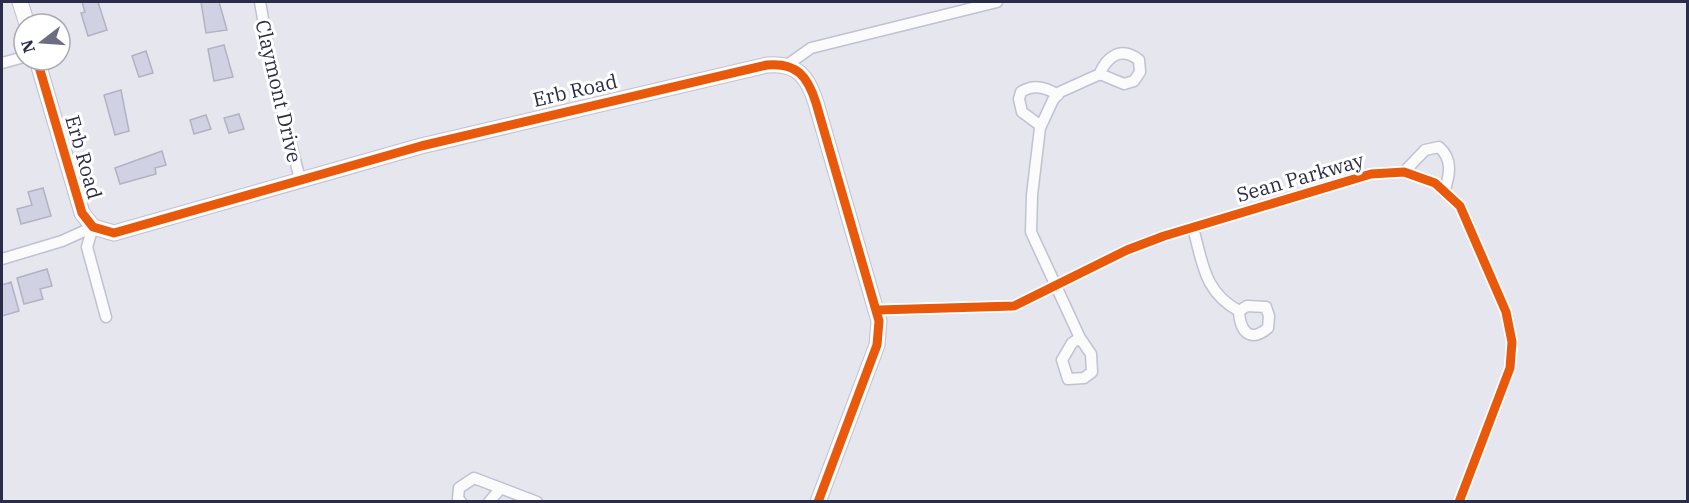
<svg xmlns="http://www.w3.org/2000/svg" width="1689" height="503" viewBox="0 0 1689 503" font-family="'IBM Plex Serif',serif">
<rect width="100%" height="100%" fill="#e5e6ee"/>
<path fill="#d0d1e2" stroke="#b2b2c3" stroke-width="1.5" d="M82,2H98L107,30L88,36L81,13L85,12Z
M201,2H219L227,30L206,33Z
M224,45L233,77L214,81L208,49Z
M146,51L153,73L139,77L132,56Z
M121,90L129,131L115,135L104,95Z
M239,114L244,129L229,133L224,118Z
M206,115L211,129L194,134L190,120Z
M162,151L166,165L155,168L156,174L120,184L115,168Z
M43,188L51,216L21,224L17,209L32,205L28,192Z
M47,269L52,286L40,289L43,299L24,304L17,278Z
M11,282L19,311L2,316V285Z"/>
<g fill="none" stroke-linecap="round" stroke-linejoin="round">
<defs>
<path id="street" d="M260,2L273,75L300,179
M2,63L24,57
M787,65L811,48L997,2
M1041,126L1022,112L1019,99L1021,92C1033,84 1046,87 1058,95
M1404,172L1425,150L1439,147C1453,159 1450,175 1444,192
M93,227L87,247L106,317
M1193,228C1203,264 1204,292 1239,311C1240,332 1250,343 1268,328L1269,316L1266,307L1247,306L1239,311
M2,259L62,241L93,227
M878,310L1014,306L1127,250L1164,236L1371,174L1404,172L1435,183L1460,206L1506,312L1512,342L1510,368L1459,502
M1080,338L1091,354L1092,372L1084,378L1068,379L1062,360L1072,343L1080,338L1031,232L1032,195L1040,128L1053,100L1060,92L1100,74L1124,84L1134,81L1140,72L1139,60C1121,46 1107,56 1099,75
M461,502L458,498L459,488L474,478L537,502
M489,502L501,488"/>
<path id="secondary" d="M20,2L27,24
M37,60L82,213L93,227L114,233L421,146L767,65C797,62 808,77 816,103L879,321L877,345L818,502"/>
</defs>
<use href="#street" stroke="#c0c1d2" stroke-width="13"/>
<use href="#secondary" stroke="#c0c1d2" stroke-width="17"/>
<use href="#street" stroke="#fbfbfc" stroke-width="10"/>
<use href="#secondary" stroke="#fbfbfc" stroke-width="15"/>
<defs>
<path id="cycleway" d="M37,60L82,213L93,227L114,233L421,146L767,65C797,62 808,77 816,103L879,321L877,345L818,502
M878,310L1014,306L1127,250L1164,236L1371,174L1404,172L1435,183L1460,206L1506,312L1512,342L1510,368L1459,502"/>
</defs>
<use href="#cycleway" stroke="#fff" stroke-width="13"/>
<use href="#cycleway" stroke="#e8590c" stroke-width="9"/>
</g>
<g text-anchor="middle" dominant-baseline="central" stroke-width="6" stroke-linejoin="round" paint-order="stroke">
<g font-size="20" fill="#2b2c49" stroke="#fff">
<text transform="translate(575 90) rotate(-13)">Erb Road</text>
<text transform="translate(279 91) rotate(77)">Claymont Drive</text>
<text transform="translate(84 157) rotate(74)">Erb Road</text>
<text transform="translate(1300 177) rotate(-16)">Sean Parkway</text>
</g>
</g>
<rect width="1689" height="503" fill="none" stroke="#2b2c49" stroke-width="6"/>
<g transform="translate(42 42) rotate(253)"><circle r="28" fill="#ffffff" stroke="#aaabb6" stroke-width="1.5"/>
<path d="M0-4.5L10 22L0 15L-10 22Z" fill="#6c6d83"/>
<text y="-9" font-size="16" font-weight="bold" text-anchor="middle" fill="#2b2c49">N</text>
</g>
</svg>
